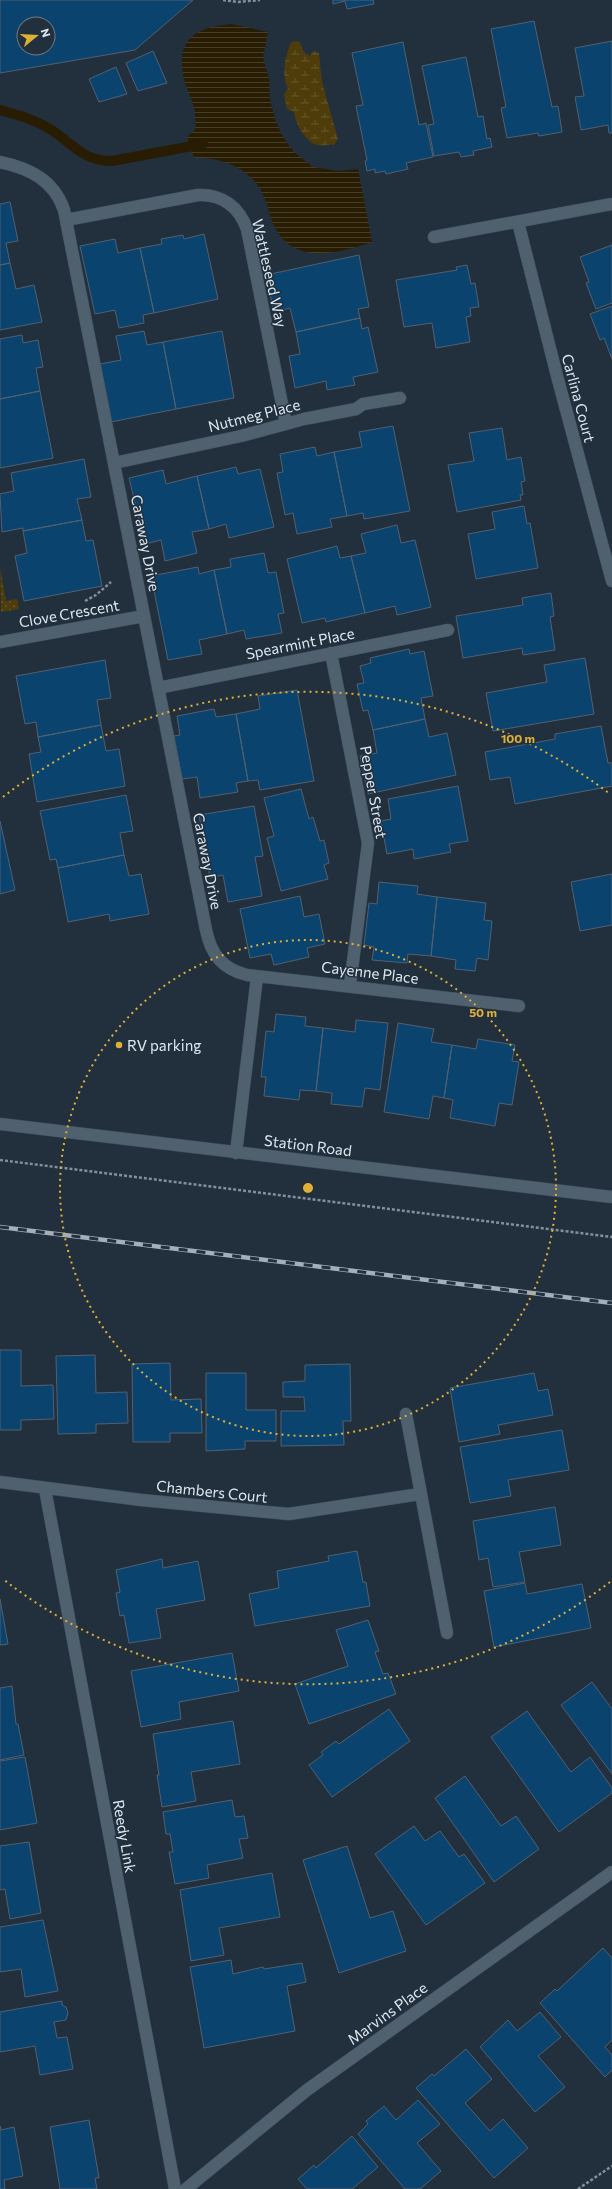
<svg xmlns="http://www.w3.org/2000/svg" width="612" height="2189" viewBox="0 0 612 2189" font-family="Commissioner,sans-serif">
<defs>
<pattern id="wetland-marsh" width="20" height="14" patternUnits="userSpaceOnUse"><rect width="20" height="14" fill="#4e3c0a"/><path d="M1 5h8M5 5V1M11 12h8M15 12V8" fill="none" stroke="#67582e"/></pattern>
<pattern id="garden-dots" width="8" height="8" patternUnits="userSpaceOnUse"><rect width="8" height="8" fill="#4e3c0a"/><path d="M2 2h.1M6 6h.1" fill="none" stroke="#67582e" stroke-width="1.8" stroke-linecap="round"/></pattern>
<pattern id="water-rules" width="6" height="5" patternUnits="userSpaceOnUse"><rect width="6" height="5" fill="#281d02"/><path d="M0 2.5h6" fill="none" stroke="#473e27"/></pattern>
</defs>
<rect width="100%" height="100%" fill="#22303e"/>
<path fill="url(#wetland-marsh)" d="M299,41L304,52L310,56L313,51L319,53L322,82L338,139L334,145C328,144 324,146 318,145C306,143 295,123 294,112L287,109L284,94L288,89C281,73 285,57 291,42Z"/>
<path fill="url(#garden-dots)" d="M0,568L6,601L17,599L19,609L1,612Z"/>
<path fill="url(#water-rules)" d="M232,24L268,32L263,58L269,78L270,99L275,119L283,137L294,152L313,167L338,171L358,169L372,242C342,252 298,266 277,231C269,218 268,202 260,189C247,166 218,157 194,158L187,137L195,130C198,102 187,97 183,74C176,36 200,27 232,24Z"/>
<g fill="none" stroke-linecap="round" stroke-linejoin="round">
<path stroke="#281d02" stroke-width="10" d="M0,110C17,115 34,119 50,129C71,142 84,162 112,161L203,144"/>
</g>
<path fill="#0b436f" stroke="#506070" fill-rule="evenodd" d="M0,0H193L135,50L0,73ZM24,24H48V48H24Z
M333,0H373L374,4L347,9L345,1L333,4Z
M534,21L552,107L558,106L562,132L539,136L538,133L507,138L501,108L506,107L491,29Z
M612,41V133H609L608,125L581,130L575,97L584,96L575,48Z
M403,42L419,125L426,123L433,157L406,163L408,169L386,174L385,171L375,173V169L367,171L365,161L367,160L356,106L363,105L352,53Z
M153,51L167,83L138,91L126,63Z
M466,57L478,117L483,116L487,139L490,138L492,147L473,151L474,155L461,157L459,152L434,156L428,125L434,124L422,66Z
M116,67L127,94L99,102L89,79Z
M10,202L18,241L6,243L10,263L0,265V204Z
M204,234L218,299L154,313L140,248L162,244L161,239L183,235L184,239Z
M115,239L118,253L140,248L154,313L143,315L144,323L119,328L115,310L95,314L80,246Z
M612,245V303L596,309L586,283L589,282L580,257Z
M359,255L369,307L358,309L360,318L296,332L290,308L274,312L266,275Z
M10,263L16,289L34,285L42,322L0,330V265Z
M467,265L471,284L475,283L479,307L470,308L471,316L466,317L470,342L436,348L432,323L404,327L396,280L457,270L456,267Z
M612,306V359L604,338L600,340L590,314Z
M360,318L362,329L368,327L378,372L353,377L355,385L327,390L326,381L295,388L289,356L300,354L296,332Z
M144,331L147,345L163,342L176,409L111,422L100,364L121,360L116,336Z
M222,331L234,398L176,409L163,342Z
M22,335L23,343L38,340L43,367L36,368L40,391L0,399V339Z
M40,391L53,458L0,468V399Z
M393,426L410,511L364,519L363,513L347,516L334,452L362,447L359,432Z
M502,428L507,460L521,457L525,481L521,482L523,495H520L521,500L457,512L448,465L474,461L469,433Z
M315,447L317,456L334,452L347,516L330,519L332,527L297,534L293,513L285,515L277,473L283,472L280,454Z
M84,459L91,497L77,499L82,520L23,531V528L2,532L0,494L14,491L11,473Z
M236,467L238,474L260,469L274,527L229,538L226,524L209,529L197,476Z
M163,470L166,484L197,476L209,529L192,532L197,553L165,561L161,540L145,544L129,478Z
M524,506L527,524L530,523L538,568L476,579L468,534L495,529L492,512Z
M82,520L86,541L93,540L102,586L24,601L15,556L27,553L23,531Z
M397,525L401,543L415,540L431,607L397,615L395,606L365,613L351,556L366,553L361,534Z
M337,546L340,558L351,556L365,613L326,622L325,618L302,623L287,559Z
M264,553L268,573L276,572L284,613L278,614L282,633L246,639L244,630L227,634L214,570L231,567L230,559Z
M198,567L199,574L214,570L227,634L199,640L202,654L168,660L151,576Z
M551,593L554,616L550,617L555,650L523,655L522,648L463,658L456,616L523,605L522,598Z
M409,649L410,654L424,651L433,696L421,698L425,719L373,730L368,710L363,711L357,684L364,683L360,666L371,663L370,658Z
M585,658L594,714L493,731L486,693L547,682L544,665Z
M105,660L111,698L97,700L101,725L38,737L36,722L25,724L16,676Z
M297,690L314,781L260,790L258,780L248,781L236,714L260,709L258,696Z
M214,709L216,717L236,714L248,781L236,783L238,792L200,798L197,777L182,779L174,736L180,735L177,716Z
M425,719L429,737L447,733L456,775L368,794L360,756L377,753L373,730Z
M101,725L106,751L119,749L125,786L37,802L29,754L41,752L38,737Z
M601,726L608,763H612V786L515,804L510,777L490,780L485,752L555,739V734Z
M458,786L468,841L449,844L451,852L414,859L413,849L387,854L381,821L391,819L388,799Z
M301,789L309,819L313,817L320,841L324,840L329,863L324,865L328,879L281,891L267,838L274,836L264,798Z
M126,795L133,831L120,833L124,855L58,868L56,859L50,860L40,811Z
M254,806L263,856L255,857L262,896L228,902L223,875L210,878L199,815Z
M0,821L15,890L0,894Z
M124,855L129,876L141,874L149,914L110,921L109,914L68,922L58,868Z
M612,874V925L580,931L571,882Z
M379,882L418,886L417,894L437,897L431,956L408,954L407,963L372,960L374,947L364,945L369,903L377,904Z
M300,896L304,917L319,914L325,944L307,948L309,957L274,965L271,954L250,958L240,909Z
M437,897L486,903L484,920L492,921L488,960L477,958L475,971L455,969L456,960L431,956Z
M276,1014L306,1017L305,1026L323,1028L316,1091L300,1090L299,1100L264,1096L266,1077H261L266,1031L274,1032Z
M356,1020L388,1023L380,1090L365,1088L362,1107L331,1104L332,1093L316,1091L323,1028L355,1032Z
M398,1023L434,1029L431,1042L452,1045L444,1098L433,1096L429,1119L384,1112Z
M478,1039L515,1045L512,1061L519,1062L512,1105L499,1103L495,1126L450,1118L453,1100L444,1098L452,1045L476,1049Z
M0,1350H21V1386L53,1385L54,1419L21,1420V1430H0Z
M95,1355L96,1393L127,1392L128,1423L96,1424V1433L58,1434L56,1356Z
M170,1363L171,1400L201,1399L202,1433H170V1442H133L132,1364Z
M350,1364L351,1421H343L344,1445L281,1446V1411H305L304,1397H283V1382L305,1381V1365Z
M206,1373H246V1410H276V1441H245V1449L206,1451Z
M534,1373L538,1391L548,1389L553,1415L498,1425L500,1434L459,1442L450,1388Z
M562,1430L569,1470L508,1480L511,1496L470,1503L460,1447Z
M555,1507L561,1545L519,1552L525,1582L493,1587L488,1558L479,1560L473,1521Z
M357,1551L363,1582H366L370,1606L255,1626L249,1594L279,1588L277,1571L329,1561L328,1556Z
M162,1559L163,1568L198,1561L205,1600L156,1609L161,1638L129,1643L124,1615L120,1616L116,1593L120,1592L116,1570Z
M525,1583L527,1594L582,1584L591,1628L494,1647L484,1591Z
M0,1599L8,1644L0,1645Z
M368,1620L379,1651L375,1652L383,1674L388,1673L396,1694L309,1724L295,1684L348,1666L336,1630Z
M232,1653L239,1691L179,1702L181,1719L141,1727L131,1671Z
M592,1682L612,1709V1774L561,1705Z
M12,1686L16,1724H18L24,1755L0,1760V1688Z
M389,1709L410,1741L332,1797L309,1765L323,1755L321,1752L336,1741L339,1744Z
M527,1711L571,1772L590,1757L612,1788V1793L559,1832L491,1737Z
M233,1721L240,1764L191,1772L196,1801L162,1807L157,1775H159L153,1734Z
M25,1757L37,1823L0,1830V1761Z
M465,1776L501,1826L516,1816L539,1849L494,1882L435,1798Z
M232,1800L235,1817L244,1816L248,1838L239,1839L243,1858L207,1865L209,1878L175,1884L169,1852H173L170,1834H166L163,1812Z
M414,1826L425,1841L440,1831L459,1857L464,1854L485,1883L426,1925L375,1854Z
M29,1842L41,1913L10,1919L5,1889L0,1890V1846Z
M347,1846L370,1918L393,1911L406,1951L339,1973L303,1860Z
M272,1873L280,1917L219,1928L224,1955L191,1961L180,1890Z
M43,1920L58,1991L25,1997L21,1969L0,1972V1927Z
M603,1948L612,1958V2040L605,2047L612,2055V2070L605,2077L540,2003L555,1989L557,1991Z
M231,1960L233,1974L263,1967L264,1969L302,1963L306,1982L287,1986L295,2031L204,2048L190,1967Z
M62,2001V2005L66,2007L68,2013L66,2020L54,2022L57,2038L67,2037L73,2069L40,2075L35,2046L0,2052V2012Z
M540,2012L561,2037L538,2056L565,2087L535,2112L480,2047L508,2020L517,2031Z
M466,2049L492,2079L465,2103L490,2131L503,2119L528,2148L494,2178L416,2088L432,2074L434,2076Z
M418,2100L440,2124L417,2143L441,2171L420,2189H405L358,2134L368,2124L366,2121L384,2106L396,2120Z
M89,2120L99,2178H95L97,2189H60L50,2127Z
M0,2126L1,2130L14,2127L23,2176L4,2180L5,2189H0Z
M352,2136L378,2167L352,2189H307L298,2179L314,2165L316,2168Z"/>
<g fill="none" stroke-linecap="round" stroke-linejoin="round">
<defs>
<path id="service" d="M434,237L612,204"/>
<path id="minor" d="M0,162C29,168 54,180 64,210L206,930C211,954 222,969 247,975L519,1006
M66,220L198,195C222,194 239,207 247,229L286,424
M518,222L557,376L612,581
M114,463L241,436L304,419L356,409L363,404L400,398
M0,642L144,616
M331,653L368,843L350,985
M158,688L448,630
M0,1124L612,1197
M236,1153L257,977
M406,1414L447,1633
M0,1482L141,1500L289,1514L420,1494
M45,1489L175,2189
M186,2189L307,2090L612,1872"/>
</defs>
<use href="#service" stroke="#414e5a" stroke-width="13"/>
<use href="#minor" stroke="#414e5a" stroke-width="13"/>
<path stroke="#838f9a" stroke-width="2.5" stroke-dasharray="3 2" stroke-linecap="butt" d="M223,0L238,2L260,0
M85,601L96,595L111,582
M0,1160L612,1237
M578,2189L612,2166"/>
<use href="#service" stroke="#4f606f" stroke-width="12"/>
<use href="#minor" stroke="#4f606f" stroke-width="12"/>
<defs>
<path id="rail" d="M0,1227L612,1303"/>
</defs>
<use href="#rail" stroke="#a4afba" stroke-width="4.5"/>
<use href="#rail" stroke="#22303e" stroke-width="3" stroke-dasharray="9" stroke-linecap="butt"/>
</g>
<g fill="none" stroke="#e0b034" stroke-width="2" stroke-dasharray="2 4">
<circle cx="308" cy="1188" r="248"/>
<path d="M610 1582A496 496 0 0 1 3 1579M3 797A496 496 0 0 1 610 794"/>
</g>
<circle fill="#e0b034" stroke="#22303e" stroke-width="1.5" cx="119" cy="1045" r="4"/>
<g text-anchor="middle" dominant-baseline="central" stroke-width="3" stroke-linejoin="round" paint-order="stroke">
<g font-size="15" fill="#dde7f0" stroke="#22303e">
<text transform="translate(270 273) rotate(77)">Wattleseed Way</text>
<text transform="translate(579 398) rotate(75)">Carlina Court</text>
<text transform="translate(254 415) rotate(-14)">Nutmeg Place</text>
<text transform="translate(146 543) rotate(79)">Caraway Drive</text>
<text transform="translate(69 613) rotate(-10)">Clove Crescent</text>
<text transform="translate(300 643) rotate(-11)">Spearmint Place</text>
<text transform="translate(374 792) rotate(80)">Pepper Street</text>
<text transform="translate(208 861) rotate(79)">Caraway Drive</text>
<text transform="translate(370 972) rotate(7)">Cayenne Place</text>
<text transform="translate(308 1145) rotate(7)">Station Road</text>
<text transform="translate(212 1491) rotate(6)">Chambers Court</text>
<text transform="translate(125 1836) rotate(80)">Reedy Link</text>
<text transform="translate(387 2013) rotate(-36)">Marvins Place</text>
</g>
<g font-size="15" fill="#dde7f0" stroke="#22303e" text-anchor="start">
<text x="127" y="1045">RV parking</text>
</g>
</g>
<circle cx="308" cy="1188" r="6" fill="#e0b034" stroke="#22303e" stroke-width="2"/>
<g font-size="12" text-anchor="middle" font-weight="bold" fill="#e0b034" stroke="#22303e" stroke-width="3" stroke-linejoin="round" paint-order="stroke">
<text x="518" y="743">100 m</text>
<text x="483" y="1017">50 m</text>
</g>
<g transform="translate(36 36) rotate(72)"><circle r="19" fill="#22303e" stroke="#6d7985"/>
<path d="M0-3L7 15L0 10L-7 15Z" fill="#e0b034"/>
<text y="-6" font-size="11" font-weight="bold" text-anchor="middle" fill="#dde7f0">N</text>
</g>
</svg>
